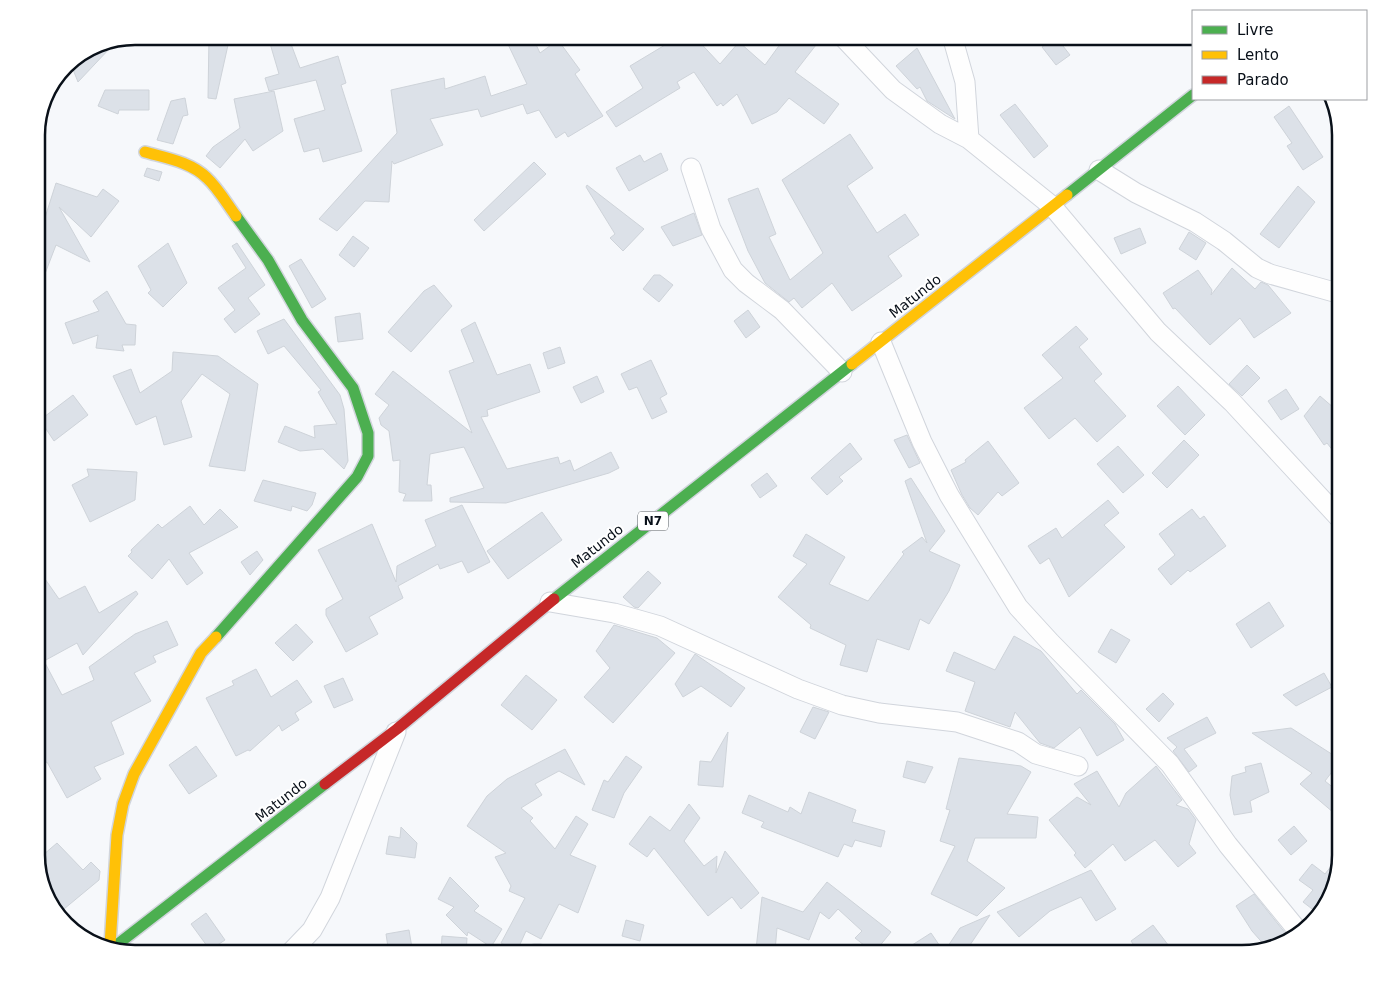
<svg xmlns="http://www.w3.org/2000/svg" width="1377" height="990" viewBox="0 0 1377 990" font-family="'DejaVu Sans',sans-serif">
<rect width="100%" height="100%" fill="#f6f8fb"/>
<path fill="#dce1e8" stroke="#ced3d9" d="M209,36H230L216,99L208,98Z
M279,36H288L300,68L338,56L346,83L341,85L362,151L323,162L319,148L304,152L294,119L325,110L316,80L269,91L265,78L279,74L269,40Z
M504,36H532L540,53L558,40L580,70L575,74L603,116L568,137L565,132L556,138L539,110L527,114L523,104L481,117L478,109L430,119L443,145L394,164L392,161L389,202L365,201L337,231L319,219L397,133L391,90L444,78L445,89L485,76L491,96L527,84Z
M680,36H694L720,64L739,42L765,65L786,36H823L795,72L839,104L824,124L789,98L777,112L752,124L737,94L723,106L721,103L717,106L694,72L677,82L680,88L616,127L606,112L643,88L630,66Z
M1056,37L1070,55L1056,65L1042,47Z
M111,47L78,82L70,62Z
M917,48L955,119L927,101L920,87L917,89L896,66Z
M105,90H149V110H119L118,114L98,106Z
M274,91L283,131L253,151L245,139L220,168L206,156L213,147L240,128L234,99Z
M185,98L188,115L183,116L173,144L157,140L171,101Z
M1015,104L1048,146L1034,158L1000,115Z
M1289,106L1323,157L1303,170L1287,146L1292,143L1274,117Z
M850,134L873,168L847,186L877,233L905,214L919,235L888,256L902,276L852,311L832,283L802,308L794,298L789,302L765,283L748,251L728,199L758,188L776,234L769,237L790,280L823,253L782,180Z
M661,153L668,170L629,191L616,168L640,155L644,162Z
M534,162L546,174L484,231L474,220Z
M147,168L162,172L159,181L144,176Z
M56,183L97,197L103,189L119,201L91,237L59,207L90,262L56,245L38,292H36V246Z
M587,185L644,229L623,251L610,238L615,234L586,187Z
M1298,186L1315,202L1279,248L1260,234Z
M694,213L702,235L673,246L661,227Z
M1140,228L1146,243L1121,254L1114,238Z
M1189,232L1206,243L1196,260L1179,249Z
M353,236L369,248L354,267L339,255Z
M168,243L187,283L163,307L148,293L151,290L138,266Z
M237,243L265,285L248,298L260,314L235,333L224,319L235,310L218,288L246,268L232,246Z
M301,259L326,299L312,308L289,266Z
M1232,268L1255,289L1261,282L1268,285L1291,313L1254,338L1240,318L1210,345L1175,308L1173,309L1163,293L1198,270L1212,290L1211,295Z
M654,275H660L673,285L659,302L643,289Z
M434,285L452,306L411,352L388,332L424,291Z
M107,291L126,324L136,325L135,345H122L124,351L96,348L98,335L73,344L65,323L99,311L93,301Z
M748,310L760,327L746,338L734,321Z
M360,313L363,339L338,342L335,317Z
M284,319L340,395L344,409L348,461L344,469L323,449L300,451L278,442L285,426L315,438L314,426L337,424L318,392L321,390L284,346L268,354L257,331Z
M475,322L497,375L530,364L540,392L487,410L488,416L481,417L507,469L558,457L560,464L570,460L574,471L611,452L619,468L609,473L506,503L450,502V498L484,488L464,447L430,454L427,485H431L432,501H403L406,494L399,492L400,460L393,461L389,431L381,425L379,418L389,405L375,394L393,371L472,433L449,371L474,362L461,330Z
M1076,326L1088,339L1079,347L1102,374L1094,381L1126,416L1097,442L1075,418L1049,439L1024,408L1063,378L1042,355Z
M560,347L565,363L548,369L543,353Z
M173,352L218,356L258,384L245,471L209,466L230,394L202,374L181,401L192,437L164,445L156,416L136,425L113,376L131,369L140,393L172,371Z
M651,360L667,394L660,398L667,412L652,419L637,387L629,390L621,374Z
M1247,365L1260,378L1242,396L1229,384Z
M597,376L604,392L581,403L573,387Z
M1178,386L1205,415L1185,435L1157,406Z
M1286,389L1299,409L1281,420L1268,401Z
M73,395L88,415L54,441L40,420Z
M1320,396L1341,414V461L1327,443L1324,445L1304,416Z
M907,435L920,463L909,468L894,440Z
M1184,440L1199,455L1167,488L1152,473Z
M988,441L1019,483L1002,496L998,492L978,515L970,508L962,495L951,470L966,462L965,460Z
M850,443L862,459L839,477L843,481L827,495L811,478Z
M1118,446L1144,475L1123,493L1097,464Z
M87,469L137,472L135,500L90,522L72,485L89,476Z
M767,473L777,486L760,498L751,485Z
M911,478L945,531L929,551L960,565L949,591L929,624L920,619L909,650L877,639L867,672L840,665L846,645L810,628L811,625L778,597L807,564L793,556L806,534L845,557L829,584L868,601L904,554L902,552L922,537L927,543L905,481Z
M263,480L316,493L312,505L307,511L292,506L291,511L254,501Z
M1108,500L1119,513L1104,525L1125,547L1069,597L1049,558L1040,564L1028,546L1056,528L1062,538Z
M462,505L490,562L468,573L462,561L440,569L438,564L398,586L403,598L369,617L378,634L346,652L326,615V609L343,599L318,550L372,524L396,582L397,566L436,546L425,520Z
M190,506L204,525L220,509L238,527L189,553L203,573L187,585L169,559L152,579L128,556L132,552L131,550L158,524L162,528Z
M1192,509L1200,519L1204,516L1226,546L1190,572L1188,570L1171,585L1158,569L1175,555L1159,534Z
M542,512L562,540L508,579L487,551Z
M257,551L263,560L250,575L241,562Z
M36,566L59,599L85,586L99,613L136,591L138,594L83,655L77,643L44,661L62,695L94,680L89,667L135,634L167,621L178,645L153,656L156,662L134,673L151,701L111,722L124,754L94,767L101,779L67,798L47,762L36,766Z
M648,571L661,583L638,608L634,607L623,597Z
M1269,602L1284,626L1251,648L1236,624Z
M296,624L313,642L293,661L275,643Z
M614,625L657,638L675,653L613,723L584,697L610,668L596,651Z
M1111,629L1130,640L1116,663L1098,652Z
M1014,636L1041,651L1077,694L1081,690L1115,724L1124,740L1097,756L1080,727L1054,748L1040,743L1015,712L1010,727L965,711L975,682L946,671L954,652L995,670Z
M695,654L745,688L731,707L701,686L683,697L675,684Z
M256,669L271,697L297,680L312,702L295,713L299,720L282,731L279,725L250,751L248,750L236,756L206,698L234,685L232,681Z
M1324,673L1332,687L1296,706L1283,695Z
M526,675L557,700L532,730L501,705Z
M343,678L353,700L334,708L324,686Z
M1163,693L1174,704L1159,722L1146,709Z
M813,707L829,712L815,739L800,732Z
M1207,717L1216,733L1184,749L1197,766L1189,772L1173,751L1177,747L1167,738Z
M1291,728L1341,760L1325,781L1341,794V819L1300,784L1312,773L1252,733Z
M728,732L723,787L698,785L700,761L711,762Z
M196,746L217,776L189,794L169,765Z
M565,749L585,785L559,771L535,784L542,795L521,808L533,818L530,821L555,849L576,816L588,824L570,855L596,866L578,913L559,904L541,939L526,931L517,951L501,943L525,898L509,891L511,886L495,857L506,853L467,826L487,796L507,779Z
M626,756L642,767L624,793L614,818L592,810L604,780L608,782Z
M959,758L1021,766L1031,772L1007,814L1038,817L1036,838H975L967,861L1005,888L977,916L931,894L955,846L940,841L950,810L946,809Z
M907,761L933,767L925,783L903,777Z
M1261,763L1269,792L1250,801L1252,812L1234,815L1230,795L1232,776L1246,772L1245,767Z
M1156,766L1182,800L1176,805L1188,809L1196,820L1189,844L1196,853L1178,867L1155,840L1125,861L1113,844L1085,868L1074,855L1076,853L1049,820L1077,797L1091,805L1074,784L1097,771L1119,807L1126,793Z
M809,792L856,810L852,822L885,831L881,847L855,840L852,847L844,844L838,857L761,827L764,822L742,813L749,795L788,812L790,807L801,814Z
M689,804L700,818L684,841L704,866L717,856L716,873L725,851L759,893L741,909L732,897L708,916L654,848L647,857L629,844L650,816L670,831Z
M1294,826L1307,841L1291,855L1278,840Z
M401,827L417,843L415,858L386,854L389,836L400,838Z
M57,843L83,870L91,862L100,871L99,880L64,909L51,895L45,892L36,861Z
M1336,860L1339,861L1320,915L1303,902L1313,890L1299,880L1312,864L1325,874Z
M1091,870L1116,909L1096,921L1081,897L1050,911L1019,937L997,912Z
M450,877L479,906L474,911L502,929L491,947L468,932L467,936L446,915L454,907L438,899Z
M827,882L891,932L874,953L855,938L862,931L838,909L829,919L820,912L809,940L777,928L775,951L756,949L762,897L803,912Z
M1254,894L1286,934L1271,947L1267,948L1252,931L1236,906Z
M206,913L225,940L210,950L191,924Z
M990,915L964,954H898L931,933L944,952L960,928Z
M626,920L644,925L640,941L622,936Z
M1153,925L1175,954H1140L1131,941Z
M409,930L413,954H389L386,934Z
M442,936L467,938L466,954H441Z"/>
<g fill="none" stroke-linecap="round" stroke-linejoin="round">
<defs>
<path id="street" d="M842,36L893,90L940,124L969,139L1052,206L1158,332L1232,402L1341,520
M952,36L965,82L969,139
M691,168L711,229L733,270L746,283L782,310L842,372
M1099,170L1136,193L1195,222L1224,241L1257,268L1270,274L1341,294
M881,342L922,442L949,495L1018,607L1050,642L1170,764L1228,845L1299,932
M550,602L614,613L660,626L798,689L842,705L879,713L957,722L1018,742L1036,754L1078,766
M289,954L312,930L330,898L396,732
M534,954H540"/>
<path id="fast" d="M1067,195L1193,95
M554,599L852,364
M216,637L357,477L368,456V433L353,388L302,320L268,260L236,216
M114,947L325,784"/>
<path id="slow" d="M145,152C166,158 191,162 207,178C218,188 227,204 236,216
M852,364L1067,195
M110,945L117,835L123,804L134,774L201,653L216,637"/>
<path id="jam" d="M325,784L397,729L554,599"/>
</defs>
<use href="#street" stroke="#d1d5dc" stroke-width="21"/>
<use href="#fast" stroke="#d1d5dc" stroke-width="14"/>
<use href="#slow" stroke="#d1d5dc" stroke-width="14"/>
<use href="#jam" stroke="#d1d5dc" stroke-width="14"/>
<use href="#street" stroke="#fefefe" stroke-width="19"/>
<use href="#fast" stroke="#4caf50" stroke-width="11"/>
<use href="#slow" stroke="#ffc107" stroke-width="11"/>
<use href="#jam" stroke="#c62828" stroke-width="11"/>
</g>
<g text-anchor="middle" dominant-baseline="central" stroke-width="4" stroke-linejoin="round" paint-order="stroke">
<rect fill="#fff" stroke="#53585e" stroke-width="1" x="638" y="511.5" width="30" height="19" rx="4"/>
<g font-size="12" font-weight="bold" fill="#091019">
<text x="653" y="521">N7</text>
</g>
<g font-size="14" fill="#091019" stroke="#fff">
<text transform="translate(915 296) rotate(-38)">Matundo</text>
<text transform="translate(597 546) rotate(-38)">Matundo</text>
<text transform="translate(281 800) rotate(-38)">Matundo</text>
</g>
</g>
<path d="M0 0H1377V990H0ZM135 45H1242A90 90 0 0 1 1332 135V855A90 90 0 0 1 1242 945H135A90 90 0 0 1 45 855V135A90 90 0 0 1 135 45Z" fill="#fff" fill-rule="evenodd"/>
<path fill="none" stroke="#091019" stroke-width="2.5" d="M135 45H1242A90 90 0 0 1 1332 135V855A90 90 0 0 1 1242 945H135A90 90 0 0 1 45 855V135A90 90 0 0 1 135 45Z"/>
<rect x="1192" y="10" width="175" height="90" fill="#ffffff" stroke="#9d9fa3"/>
<rect x="1202" y="26" width="25" height="8" fill="#4caf50" stroke="#9d9fa3"/>
<text x="1237" y="35" font-size="15" fill="#091019">Livre</text>
<rect x="1202" y="51" width="25" height="8" fill="#ffc107" stroke="#9d9fa3"/>
<text x="1237" y="60" font-size="15" fill="#091019">Lento</text>
<rect x="1202" y="76" width="25" height="8" fill="#c62828" stroke="#9d9fa3"/>
<text x="1237" y="85" font-size="15" fill="#091019">Parado</text>
</svg>
